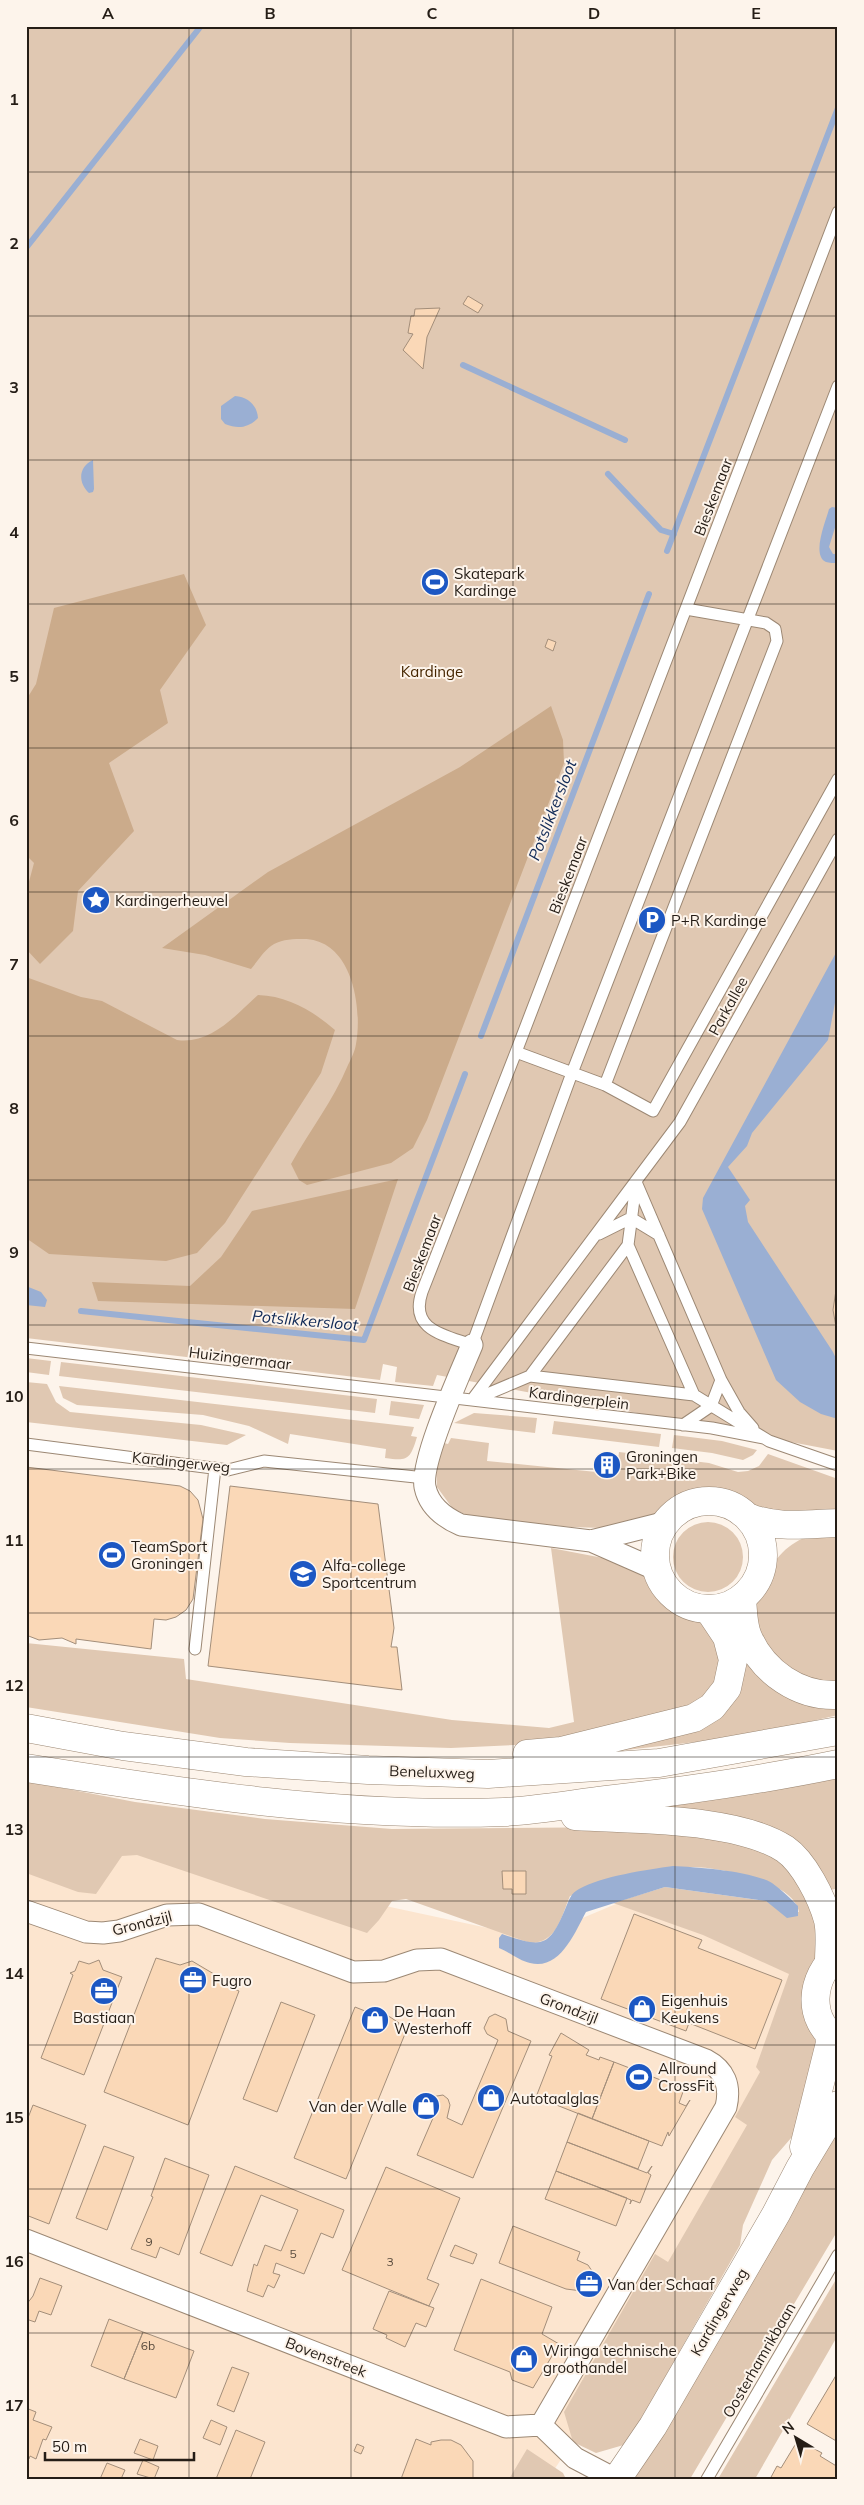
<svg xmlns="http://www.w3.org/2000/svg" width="864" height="2505" viewBox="0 0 864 2505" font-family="Mulish,sans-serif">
<rect width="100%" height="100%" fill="#fdf4eb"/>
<path fill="#fce5cf" d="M26,1829L535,1938L623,1901L794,1970L797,2048L633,2351L548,2479H26Z"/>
<path fill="#e0c8b2" d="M26,26H838V1451L437,1375L433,1386L395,1382L397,1367L383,1364L380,1380L26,1338Z
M26,1358L51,1361L49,1375L26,1372Z
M61,1362L377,1399L375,1413L59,1376Z
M26,1382L47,1384L56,1402L70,1412L201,1425L246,1435L227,1445L26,1422Z
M59,1386L414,1427L411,1436L417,1437C410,1460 408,1461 385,1458L386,1449L290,1434L288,1444L249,1426L203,1415L77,1405L63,1398Z
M391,1401L424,1405L419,1419L389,1415Z
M474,1413L537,1418L535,1433L454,1423Z
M554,1421L661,1434L659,1447L552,1434Z
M674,1435L722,1441L757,1450L753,1455L743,1460L712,1453L672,1448Z
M451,1438L489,1443L487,1461L616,1474L619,1452L709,1463L738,1472L748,1471L759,1466L768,1454L838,1479V1512L787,1515L746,1507L721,1496L701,1497L682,1501L657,1515L604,1528L571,1527L472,1517L453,1509L437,1487L436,1466L444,1443L448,1444Z
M673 1557a35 35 0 1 1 70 0a35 35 0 1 1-70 0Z
M838,1534V1685L815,1683L774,1660L751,1613C761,1584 774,1548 807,1537C816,1534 828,1535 838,1534Z
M551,1548L624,1562L646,1574L662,1596L678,1608L705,1621L715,1631L721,1670L714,1686L699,1704L580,1742L451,1748L290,1743L220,1738L26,1707V1643L184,1659L186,1679L452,1720L549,1728L574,1722Z
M739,1658L838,1704V1715L748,1736L591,1754L683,1731Z
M838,1777L835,1889L826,1891L807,1862L639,1812Z
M26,1781L135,1802L265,1819L392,1829L627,1827L709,1830L791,1863L823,1935L815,2035L817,2048L798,2130L772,2160L743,2225L740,2245L627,2444L596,2453L573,2442L564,2412L655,2254L668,2262L747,2125L735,2117L760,2072L756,2067L789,1974L703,1935L613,1903L665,1887L766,1901L774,1906L799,1912C794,1880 717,1867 691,1867C680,1867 667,1872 657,1875C628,1882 599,1889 570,1896C561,1917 557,1943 530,1943L406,1899L392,1901L379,1920L367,1933L137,1855L122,1856L96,1894L78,1892L26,1873Z
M838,2120V2230L690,2479H632Z
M838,2276V2335L755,2479H718Z
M527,2449L563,2473L566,2479H509Z"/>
<path fill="#cbab8b" d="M184,574L206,625L160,690L168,723L109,763L134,831L78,891L73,931L40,964L26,949V893L34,863L26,855V700L36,684L54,608Z
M551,706L563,740L564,763L427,1120L413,1148L391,1163L307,1185L299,1180L291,1164C310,1130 333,1101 348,1065C351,1059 355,1051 356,1044C363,1005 351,936 300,939C290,939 279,940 271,946C263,952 257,962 251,969L205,955L162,948L268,872L460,767Z
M26,977L81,997L102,1001L177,1040C210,1045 235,1016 258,995C288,996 313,1011 335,1030L321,1073L225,1223L197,1253L166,1261L49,1254L26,1238Z
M398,1179L355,1309L98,1301L92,1282L190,1286L221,1257L252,1211Z"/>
<path fill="#9aafd3" d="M235,396C248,397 257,405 258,418C248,428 238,429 225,424L221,419V406Z
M93,460L94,489L93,492L89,493C78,483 78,467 93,460Z
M832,507L838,508V518L829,547L833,554H838V563C834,563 829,563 826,562C811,555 826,521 829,509Z
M838,949V987L828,1040L752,1133L747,1146L728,1167L750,1200L745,1206L748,1222L833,1352L838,1363V1419L821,1414L800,1402L776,1380L702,1209L703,1198Z
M26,1286L41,1292L47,1300L45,1307L26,1305Z
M673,1866C697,1867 751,1871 772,1883C782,1890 790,1898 798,1906V1916L787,1918L766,1901L665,1887L586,1912C575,1932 560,1971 530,1963C520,1961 509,1952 499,1948V1938L502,1934C543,1948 549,1948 566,1907C569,1900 571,1893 579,1889C602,1876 646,1870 673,1866Z"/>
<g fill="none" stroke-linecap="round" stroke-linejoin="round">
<path stroke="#9aafd3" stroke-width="6" d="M26,248L201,26
M463,365L625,440
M608,474L661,530L674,534
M667,551L838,108
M481,1036L649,594
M81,1311L364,1340L465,1074"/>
</g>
<path fill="#fad8b7" stroke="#a38e7a" d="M468,296L483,305L478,313L463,304Z
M440,308L427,337L423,369L403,350L413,334L408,333L411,316H414L415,309Z
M548,639L556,642L553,651L545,647Z
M838,1277V1338L833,1310Z
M598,1456L618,1458L616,1474L596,1471Z
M26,1467L180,1486L190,1491L198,1500L203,1519L193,1599L186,1610L176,1617L166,1620L154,1619L151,1649L76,1639V1644L62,1638L39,1640L26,1635Z
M230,1486L378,1504L394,1628L391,1647H397L402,1690L208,1666Z
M502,1871H526V1894H512V1889H503Z
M634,1914L702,1940L698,1948L782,1980L755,2049L689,2023L686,2031L601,1999Z
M156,1958L180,1965L192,1961L224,1980L223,1984L239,1991L188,2125L104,2092Z
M99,1960L103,1970L122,1977L84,2075L41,2058L73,1975L70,1973L75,1971L79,1961L89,1964Z
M281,2002L315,2015L277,2112L243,2099Z
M355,2007L365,2011V2010L376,2011L390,2017L399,2023L398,2025L407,2029L346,2179L294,2158Z
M495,2014L506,2019L508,2031L531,2041L473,2178L417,2155L433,2118L426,2108L431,2097L443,2095L448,2099L450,2105L447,2118L462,2125L498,2040L487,2034L484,2028L489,2017Z
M561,2033L589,2050L586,2055L599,2060L600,2057L614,2062L592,2119L536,2097L552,2056L549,2055Z
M614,2062L684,2089L679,2103L686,2106L690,2100L669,2136L668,2132L662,2146L592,2119Z
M33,2105L86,2125L49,2224L26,2215V2123Z
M578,2113L649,2141L638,2169L567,2142Z
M567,2142L647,2173L652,2166L648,2173L651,2175L640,2203L632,2200L630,2204L631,2200L556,2171Z
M104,2146L134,2157L107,2230L76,2218Z
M165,2158L209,2175L179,2255L160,2247L156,2258L131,2249L153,2197L151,2196Z
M235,2166L344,2210L333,2238L321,2233L304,2274L276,2263L273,2273L280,2275L274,2288L268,2285L263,2297L247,2291L254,2264L257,2266L265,2245L281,2251L298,2210L261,2195L232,2266L200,2253Z
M386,2167L460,2198L427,2279L439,2284L429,2306L342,2270Z
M556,2171L627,2198L616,2226L545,2199Z
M513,2226L580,2252L577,2260L588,2265L594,2274L592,2285L582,2291L566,2289L499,2263Z
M455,2245L477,2254L473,2264L450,2256Z
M40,2278L62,2286L51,2315L39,2311L35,2322L26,2319V2305L33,2296Z
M481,2279L552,2307L542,2334L559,2344L533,2388L512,2380L510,2372L454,2350Z
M389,2291L434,2308L426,2327L416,2323L405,2347L386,2338L387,2335L373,2329Z
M109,2319L143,2332L124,2379L91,2366Z
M143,2332L194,2351L176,2398L124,2379Z
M232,2367L249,2373L234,2412L217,2405Z
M838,2372V2442L807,2424Z
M26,2408L36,2412L33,2420L52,2427L46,2440L43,2439L36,2459L30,2456L29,2459L26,2458Z
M211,2420L227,2427L220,2445L203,2438Z
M236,2430L265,2442L250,2479H216Z
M140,2439L158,2446L153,2460L134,2453Z
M416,2439L431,2445V2442L441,2440H451L461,2445L473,2461V2479H401Z
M798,2440L822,2453L820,2456L838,2467V2479H770L777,2466L781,2468Z
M357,2444L364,2447L361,2454L354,2451Z
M143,2460L159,2467L154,2479L137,2474Z
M107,2463L125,2470L121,2479H100Z"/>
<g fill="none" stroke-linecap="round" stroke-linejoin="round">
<defs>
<path id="lane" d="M838,212L516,1052L422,1292C409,1330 444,1335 472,1345L572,1073L838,386
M516,1052L605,1085L777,641L775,629L766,623L686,609
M605,1085L653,1111L838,779
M636,1182L721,1380L739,1412L753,1428
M599,1234L631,1218L659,1235
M628,1245L694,1395
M26,1348L712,1428L764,1438
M530,1376L628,1245L636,1184
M472,1400L680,1122L838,839
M473,1400L530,1376L694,1395L769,1441L838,1465
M683,1425L711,1406L721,1380
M26,1444L228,1470L264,1461L425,1478
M195,1649L215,1468
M707,2479L838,2255"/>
<path id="street" d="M472,1345C460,1374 420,1461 425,1487C429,1506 445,1518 461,1525L591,1541L657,1570
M591,1541L667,1522
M26,1911L86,1932L103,1933L119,1931L167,1915L199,1914L353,1972L384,1971L417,1960L441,1959L706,2060C725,2070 731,2086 726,2107L541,2425
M26,2240L506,2427L541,2425L575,2458L615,2479"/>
<path id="secondary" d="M655 1555a54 54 0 1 1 108 0a54 54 0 1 1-108 0Z
M748,1517C776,1529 808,1524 838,1523
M838,1954C810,1978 806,2019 838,2041
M804,2147L830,2043L829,2034
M617,2479L653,2426L776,2214L800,2168L838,2105"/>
<path id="highway" d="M742,1598C743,1611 743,1626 748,1637C763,1672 799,1697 838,1695
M26,1728L123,1746L246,1762L368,1770L488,1774L659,1763L838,1731
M527,1754L561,1751L694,1718L712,1707L727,1688L733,1660L727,1637L709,1610
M26,1768C184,1793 344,1818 504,1812C538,1810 573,1804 606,1800C684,1791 761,1780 838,1764
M575,1816C635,1820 735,1817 785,1849C804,1862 822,1898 828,1920C831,1933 829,1949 829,1962"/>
</defs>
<use href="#lane" stroke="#9c8874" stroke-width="13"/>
<use href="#street" stroke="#9c8874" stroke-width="23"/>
<use href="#secondary" stroke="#9c8874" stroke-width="29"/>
<use href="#highway" stroke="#9c8874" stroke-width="29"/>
<use href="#lane" stroke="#fff" stroke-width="11"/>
<use href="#street" stroke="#fff" stroke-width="21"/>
<use href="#secondary" stroke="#fff" stroke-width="28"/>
<use href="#highway" stroke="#fff" stroke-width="28"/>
</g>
<path fill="none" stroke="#251d16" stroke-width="1" stroke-opacity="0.55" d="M189,26V2479M351,26V2479M513,26V2479M675,26V2479M26,172H838M26,316H838M26,460H838M26,604H838M26,748H838M26,892H838M26,1036H838M26,1180H838M26,1325H838M26,1469H838M26,1613H838M26,1757H838M26,1901H838M26,2045H838M26,2189H838M26,2333H838"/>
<defs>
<symbol id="stadium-disc" viewBox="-11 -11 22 22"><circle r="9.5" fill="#1c57c3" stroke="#fdf4eb"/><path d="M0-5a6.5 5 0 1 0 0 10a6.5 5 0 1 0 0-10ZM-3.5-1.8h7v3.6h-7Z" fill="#fff"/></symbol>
<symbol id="sight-disc" viewBox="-11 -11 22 22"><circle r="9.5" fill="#1c57c3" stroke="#fdf4eb"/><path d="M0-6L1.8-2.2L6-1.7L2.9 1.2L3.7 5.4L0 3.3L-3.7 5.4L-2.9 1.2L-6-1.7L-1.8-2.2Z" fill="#fff"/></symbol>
<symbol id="parking-disc" viewBox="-11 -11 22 22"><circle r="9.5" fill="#1c57c3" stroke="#fdf4eb"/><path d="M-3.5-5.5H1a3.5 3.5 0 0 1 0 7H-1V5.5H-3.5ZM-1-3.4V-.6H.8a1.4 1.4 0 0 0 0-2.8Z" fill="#fff"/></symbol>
<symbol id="building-disc" viewBox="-11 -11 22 22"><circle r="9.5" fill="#1c57c3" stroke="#fdf4eb"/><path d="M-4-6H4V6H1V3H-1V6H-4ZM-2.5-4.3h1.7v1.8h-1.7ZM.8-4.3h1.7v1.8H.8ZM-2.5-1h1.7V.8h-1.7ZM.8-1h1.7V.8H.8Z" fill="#fff"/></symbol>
<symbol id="university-disc" viewBox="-11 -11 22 22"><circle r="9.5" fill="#1c57c3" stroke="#fdf4eb"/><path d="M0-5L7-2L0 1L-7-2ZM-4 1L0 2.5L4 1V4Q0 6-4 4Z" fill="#fff"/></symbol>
<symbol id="office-disc" viewBox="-11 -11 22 22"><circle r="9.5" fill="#1c57c3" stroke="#fdf4eb"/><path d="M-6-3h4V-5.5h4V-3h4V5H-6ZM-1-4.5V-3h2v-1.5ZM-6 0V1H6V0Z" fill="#fff"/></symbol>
<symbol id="shop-disc" viewBox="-11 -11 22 22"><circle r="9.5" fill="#1c57c3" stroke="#fdf4eb"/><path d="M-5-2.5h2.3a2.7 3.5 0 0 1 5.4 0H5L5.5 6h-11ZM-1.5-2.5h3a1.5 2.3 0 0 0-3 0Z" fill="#fff"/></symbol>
</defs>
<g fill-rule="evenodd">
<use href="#stadium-disc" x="419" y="566" width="32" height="32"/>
<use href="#sight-disc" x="80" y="884" width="32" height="32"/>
<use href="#parking-disc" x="636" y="904" width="32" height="32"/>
<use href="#building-disc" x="591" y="1449" width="32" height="32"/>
<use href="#stadium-disc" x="96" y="1539" width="32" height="32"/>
<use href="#university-disc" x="287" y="1558" width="32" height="32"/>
<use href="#office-disc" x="177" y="1964" width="32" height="32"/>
<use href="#office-disc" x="88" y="1975" width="32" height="32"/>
<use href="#shop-disc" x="626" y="1993" width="32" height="32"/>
<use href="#shop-disc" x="359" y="2004" width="32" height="32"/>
<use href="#stadium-disc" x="623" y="2061" width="32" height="32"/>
<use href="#shop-disc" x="475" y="2082" width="32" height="32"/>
<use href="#shop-disc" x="410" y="2090" width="32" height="32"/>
<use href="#office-disc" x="573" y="2268" width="32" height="32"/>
<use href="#shop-disc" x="508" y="2343" width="32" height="32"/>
</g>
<g text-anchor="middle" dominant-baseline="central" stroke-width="4" stroke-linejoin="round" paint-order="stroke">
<g font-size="12" fill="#5a4c3e">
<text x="149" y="2241">9</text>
<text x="293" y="2253">5</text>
<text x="390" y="2261">3</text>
<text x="148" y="2345">6b</text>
</g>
<g font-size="15" fill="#251d16" stroke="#fdf4eb">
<text transform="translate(713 497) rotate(-69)">Bieskemaar</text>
<text transform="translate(568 875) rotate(-69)">Bieskemaar</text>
<text transform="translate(728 1006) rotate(-61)">Parkallee</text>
<text transform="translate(422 1253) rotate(-69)">Bieskemaar</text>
<text transform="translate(240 1358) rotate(7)">Huizingermaar</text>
<text transform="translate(579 1398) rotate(7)">Kardingerplein</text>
<text transform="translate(181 1462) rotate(6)">Kardingerweg</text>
<text transform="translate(432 1772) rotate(2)">Beneluxweg</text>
<text transform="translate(142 1923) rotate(-14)">Grondzijl</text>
<text transform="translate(569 2008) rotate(21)">Grondzijl</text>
<text transform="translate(719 2312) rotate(-60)">Kardingerweg</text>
<text transform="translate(326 2357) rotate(21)">Bovenstreek</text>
<text transform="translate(759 2360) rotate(-60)">Oosterhamrikbaan</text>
</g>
<g font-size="15" fill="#251d16" stroke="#fdf4eb" text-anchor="start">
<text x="454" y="573">Skatepark<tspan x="454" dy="17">Kardinge</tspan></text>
<text x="115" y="900">Kardingerheuvel</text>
<text x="671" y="920">P+R Kardinge</text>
<text x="626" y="1456">Groningen<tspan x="626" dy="17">Park+Bike</tspan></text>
<text x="131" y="1546">TeamSport<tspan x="131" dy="17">Groningen</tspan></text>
<text x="322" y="1565">Alfa-college<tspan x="322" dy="17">Sportcentrum</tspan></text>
<text x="212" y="1980">Fugro</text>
<text x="661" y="2000">Eigenhuis<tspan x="661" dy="17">Keukens</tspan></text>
<text x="394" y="2011">De Haan<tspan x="394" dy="17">Westerhoff</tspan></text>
<text x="104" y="2017" text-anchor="middle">Bastiaan</text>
<text x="658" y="2068">Allround<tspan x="658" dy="17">CrossFit</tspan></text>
<text x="510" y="2098">Autotaalglas</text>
<text x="407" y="2106" text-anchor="end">Van der Walle</text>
<text x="608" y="2284">Van der Schaaf</text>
<text x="543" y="2350">Wiringa technische<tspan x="543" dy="17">groothandel</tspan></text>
</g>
<g font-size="15" fill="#462600" stroke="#fdf4eb">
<text x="432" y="671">Kardinge</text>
</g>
<g font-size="16" font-style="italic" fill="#112a57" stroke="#fdf4eb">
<text transform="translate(552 810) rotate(-69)">Potslikkersloot</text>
<text transform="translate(305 1320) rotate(5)">Potslikkersloot</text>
</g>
</g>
<rect width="864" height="2505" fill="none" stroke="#fdf4eb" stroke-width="55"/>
<g transform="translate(796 2438) rotate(322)" stroke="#fdf4eb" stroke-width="4" paint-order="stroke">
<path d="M0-4L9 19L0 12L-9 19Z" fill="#251d16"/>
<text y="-8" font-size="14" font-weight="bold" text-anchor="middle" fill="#251d16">N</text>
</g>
<path d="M45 2452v8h149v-8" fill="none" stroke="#251d16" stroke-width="2.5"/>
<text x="52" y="2452" font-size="15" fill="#251d16" stroke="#fdf4eb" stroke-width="4" paint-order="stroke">50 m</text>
<rect x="28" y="28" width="808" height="2450" fill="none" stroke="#251d16" stroke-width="2"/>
<g font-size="16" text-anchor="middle" font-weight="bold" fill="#251d16">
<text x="108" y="19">A</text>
<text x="270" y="19">B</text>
<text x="432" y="19">C</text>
<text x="594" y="19">D</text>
<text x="756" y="19">E</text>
<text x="14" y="105">1</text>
<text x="14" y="249">2</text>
<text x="14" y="393">3</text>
<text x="14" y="538">4</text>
<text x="14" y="682">5</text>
<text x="14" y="826">6</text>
<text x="14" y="970">7</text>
<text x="14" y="1114">8</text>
<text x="14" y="1258">9</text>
<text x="14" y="1402">10</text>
<text x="14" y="1546">11</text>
<text x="14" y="1691">12</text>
<text x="14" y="1835">13</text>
<text x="14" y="1979">14</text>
<text x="14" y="2123">15</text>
<text x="14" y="2267">16</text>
<text x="14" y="2411">17</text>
</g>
</svg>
